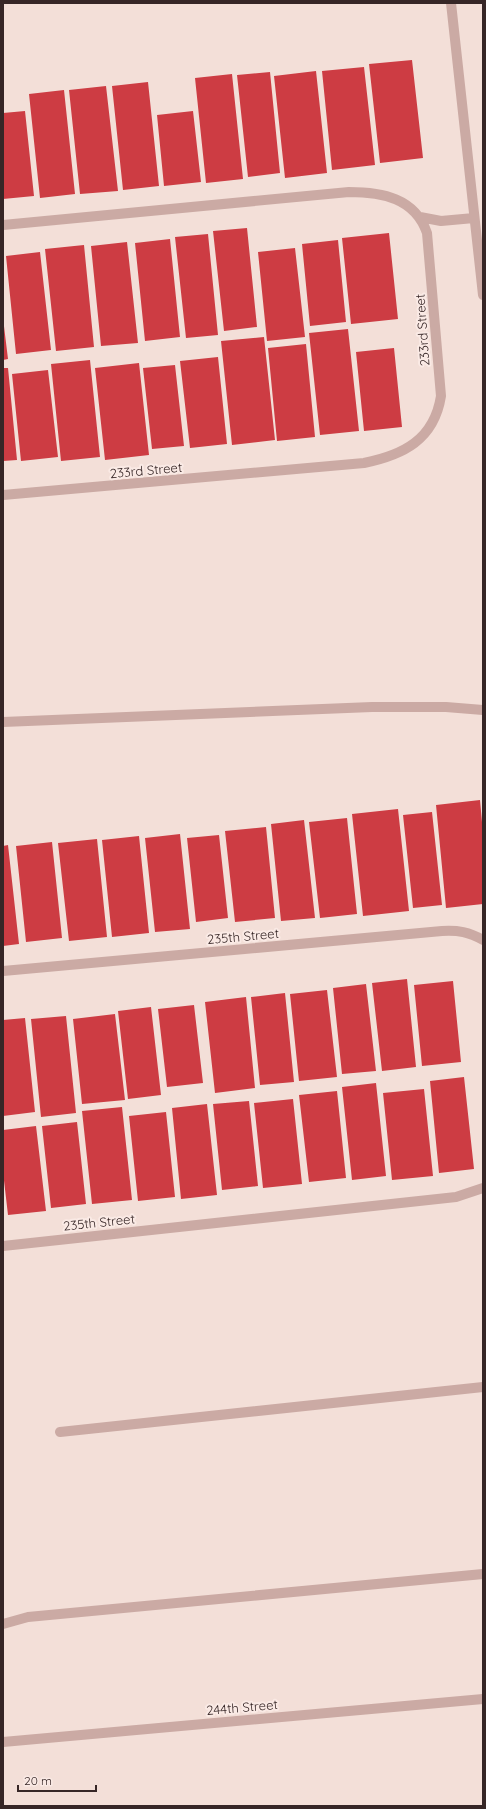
<svg xmlns="http://www.w3.org/2000/svg" width="486" height="1809" viewBox="0 0 486 1809" font-family="Quicksand,sans-serif">
<rect width="100%" height="100%" fill="#f3dfd8"/>
<path fill="#cd3c43" d="M412,60L423,158L380,163L369,64Z
M364,67L375,165L332,170L322,71Z
M316,71L327,173L285,178L274,76Z
M270,72L280,173L248,177L237,75Z
M232,74L243,179L206,183L195,78Z
M148,82L159,186L123,190L112,86Z
M106,86L118,191L80,194L69,90Z
M64,90L75,194L40,198L29,94Z
M25,111L34,196L3,199V113Z
M193,111L201,182L164,186L157,115Z
M247,228L257,327L224,331L213,231Z
M389,233L398,319L351,324L342,238Z
M208,234L218,335L186,338L175,237Z
M170,239L180,337L145,341L135,243Z
M338,240L346,322L310,326L302,244Z
M127,242L138,343L101,346L91,246Z
M84,245L94,347L56,351L45,249Z
M295,248L305,337L267,341L258,252Z
M40,252L51,350L16,354L6,256Z
M3,318L8,359L3,360Z
M348,329L359,431L320,435L309,333Z
M264,337L275,440L232,445L221,341Z
M306,344L315,437L277,441L268,348Z
M394,348L402,427L364,431L356,352Z
M218,357L227,444L190,448L180,361Z
M90,360L100,457L61,461L51,364Z
M139,363L149,455L105,460L95,368Z
M175,365L184,446L152,449L143,368Z
M3,368H8L17,460L3,461Z
M48,370L58,457L21,461L12,374Z
M480,800L483,833V904L446,908L436,805Z
M398,809L409,911L363,916L352,814Z
M432,812L442,905L413,908L403,815Z
M347,818L357,914L320,918L309,822Z
M304,820L315,918L281,921L271,824Z
M266,827L275,918L235,922L225,831Z
M180,834L190,929L155,932L145,838Z
M219,835L228,918L196,922L187,838Z
M139,836L149,933L112,937L102,840Z
M97,839L107,937L69,941L58,843Z
M52,842L62,938L26,942L16,846Z
M8,845L19,944L3,946V846Z
M407,979L416,1067L382,1071L372,983Z
M453,981L461,1062L422,1066L414,985Z
M366,984L376,1071L342,1074L333,988Z
M327,990L337,1077L299,1081L290,994Z
M285,993L294,1082L260,1085L251,997Z
M246,997L255,1088L215,1093L205,1002Z
M194,1005L203,1083L167,1087L158,1009Z
M151,1007L161,1095L128,1099L118,1011Z
M115,1014L125,1100L82,1104L73,1019Z
M66,1016L76,1113L41,1117L31,1019Z
M25,1018L35,1112L3,1116V1020Z
M464,1077L474,1169L439,1173L430,1081Z
M376,1083L386,1176L352,1180L342,1087Z
M424,1089L433,1176L392,1180L383,1093Z
M337,1091L346,1178L309,1182L299,1095Z
M293,1099L302,1184L263,1188L254,1103Z
M249,1101L258,1186L222,1190L213,1104Z
M207,1104L217,1195L181,1199L172,1108Z
M122,1107L132,1200L92,1204L82,1111Z
M166,1112L175,1197L138,1201L129,1116Z
M77,1122L86,1204L51,1208L42,1126Z
M36,1126L46,1211L8,1215L3,1172V1130Z"/>
<g fill="none" stroke-linecap="round" stroke-linejoin="round">
<path stroke="#cbaaa4" stroke-width="10" d="M451,3L483,295
M420,217L441,221L474,218
M3,225L349,192C382,192 415,198 427,233L441,396C434,440 403,455 364,463L3,495
M3,722L372,707H446L483,710
M3,971L442,931C458,930 469,932 483,940
M3,1246L456,1197L483,1188
M60,1432L483,1387
M3,1624L28,1617L483,1574
M3,1742L483,1699"/>
</g>
<g text-anchor="middle" dominant-baseline="central" stroke-width="4" stroke-linejoin="round" paint-order="stroke">
<g font-size="13" fill="#362626" stroke="#faeae5">
<text transform="translate(422 330) rotate(-94)">233rd Street</text>
<text transform="translate(146 470) rotate(-5)">233rd Street</text>
<text transform="translate(243 936) rotate(-5)">235th Street</text>
<text transform="translate(99 1222) rotate(-6)">235th Street</text>
<text transform="translate(242 1707) rotate(-5)">244th Street</text>
</g>
</g>
<rect width="486" height="1809" fill="none" stroke="#362626" stroke-width="8"/>
<path d="M18 1785v6h78v-6" fill="none" stroke="#362626" stroke-width="2"/>
<text x="24" y="1785" font-size="12" fill="#362626" stroke="#faeae5" stroke-width="3" paint-order="stroke">20 m</text>
</svg>
